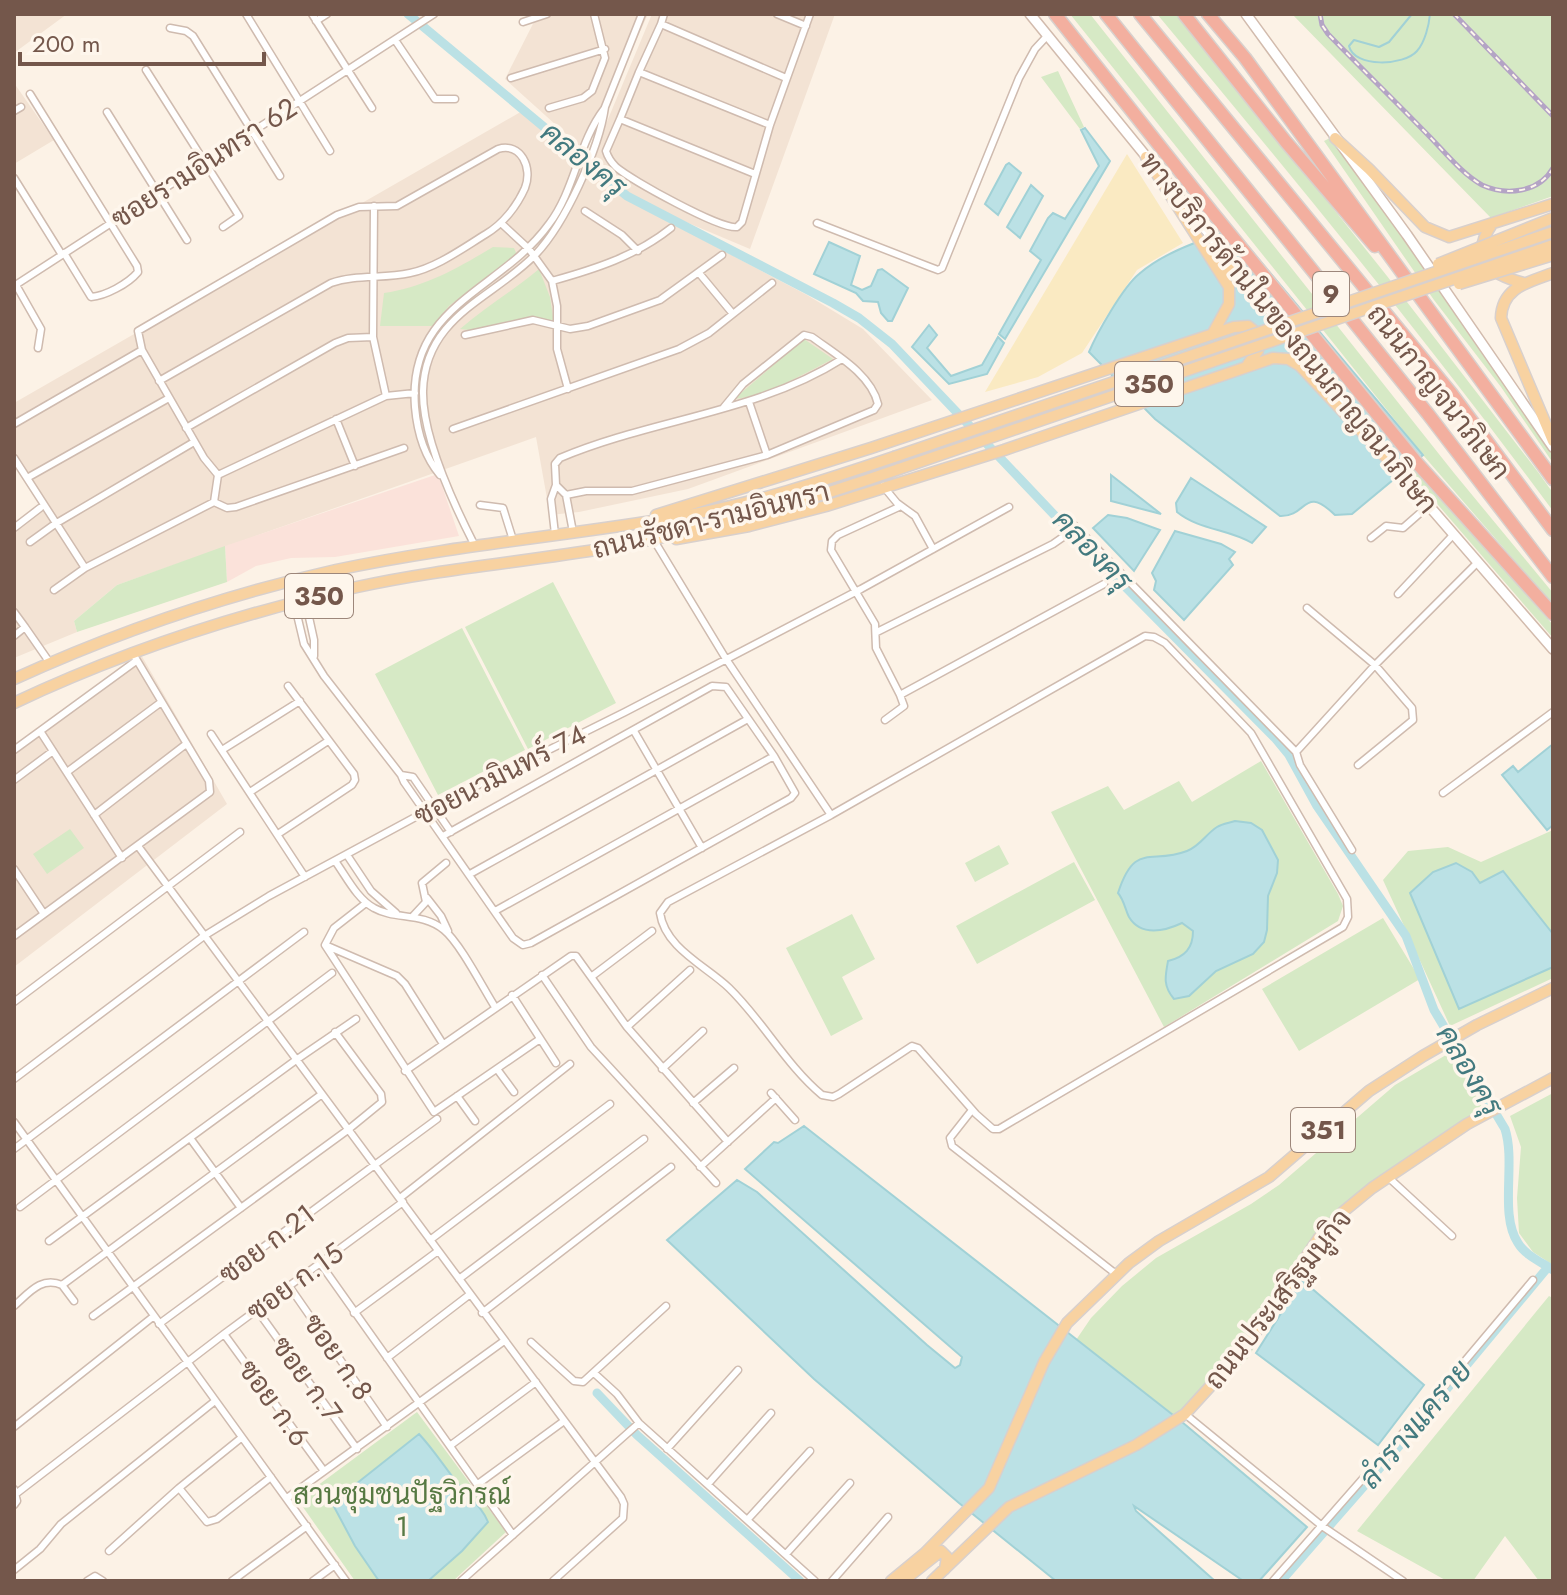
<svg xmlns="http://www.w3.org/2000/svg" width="1567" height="1595" viewBox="0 0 1567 1595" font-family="Jost,Sarabun,sans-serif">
<rect width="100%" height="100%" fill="#fcf2e6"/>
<path fill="#f3e3d4" d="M14,14H67L14,53Z
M538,14H648L586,152L505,79Z
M652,14H835L750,249L636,201L593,155Z
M14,83L54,140L14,164Z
M524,110L626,199L807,295L863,329L932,400L688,489L579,512L550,515L536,437L117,585L74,621L77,632L14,658V531L43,504L14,454V403Z
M140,653L227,804L14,967V749Z"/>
<path fill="#fbe2da" d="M438,474L459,536L335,557L291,558L256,566L227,582L225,546Z"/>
<path fill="#d6e9c5" d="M1070,14H1090L1454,473L1553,593V605L1423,455Z
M1157,14H1178L1387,276L1538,472L1553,493V511C1427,340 1293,177 1157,14Z
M1292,14H1553V196L1491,218Z
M1058,71L1084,127L1080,129L1041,77Z
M1330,138L1416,255L1546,443L1553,453V463L1501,387L1434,300L1324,141Z
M493,247L514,248L517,255L449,306L433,326H380L384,293C425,287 458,268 493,247Z
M539,269L550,297L554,323L531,318L478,331L460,329C485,307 513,291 539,269Z
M804,339L833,359C803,374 768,396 734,399Z
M1412,464L1553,625V638L1407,469Z
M225,546L227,582L77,632L74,621L117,585Z
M553,582L616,703L528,749L465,627Z
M462,628L525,750L438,795L375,674Z
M1261,761L1338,894L1343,906L1338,921L1164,1027L1051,812L1108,786L1124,810L1179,781L1192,802Z
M70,829L84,848L47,874L33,854Z
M1553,830V978L1450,1026L1383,880L1408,851L1448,847L1481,862Z
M999,845L1009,864L975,882L965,863Z
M1074,862L1095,900L977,964L956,926Z
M852,914L875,959L842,977L863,1019L831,1036L786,948Z
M1383,918L1420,979L1299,1051L1262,989Z
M1451,1052L1484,1110L1322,1230L1248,1358L1182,1422L1076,1340L1091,1318L1122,1286L1156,1258L1251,1204L1279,1185L1395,1085Z
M1553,1093V1265L1533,1252L1519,1233L1517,1198L1521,1147L1510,1116Z
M1549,1296L1553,1298V1581H1539L1505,1536L1473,1581H1447L1357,1531Z
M417,1412L506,1532L453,1581H355L298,1500Z"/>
<path fill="#faeac2" d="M1127,154L1183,243L1137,270L1082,353L1038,377L985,392Z"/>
<path fill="#bbe1e5" stroke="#a1d1d6" stroke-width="2" d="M1085,128L1110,161L1005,339L999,334L1041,260L1030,251L1048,218L1053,213L1065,219L1099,166L1081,130Z
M1009,163L1021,173L998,215L985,204L1006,165Z
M1031,185L1043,196L1020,238L1007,227Z
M1234,230L1423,455L1352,514L1335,515C1303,484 1308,517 1280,516L1155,419L1089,352C1097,333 1123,287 1139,274C1164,252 1202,239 1234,230Z
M829,242L860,256L851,285L862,290L871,286L878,270L882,269L908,288L892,321H888L881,313L878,302L863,301L856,293L814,274Z
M929,325L937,335L927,348L951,376L982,365L998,337L1004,343L987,374L949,384L912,347Z
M1111,475L1161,514L1111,501Z
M1191,478L1266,527L1252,543C1229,529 1199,530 1177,512L1176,503Z
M1108,515L1127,518L1160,530L1134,571L1093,528Z
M1175,531L1221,544L1235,552L1229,559L1233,565L1184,620L1154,590L1156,581L1152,573Z
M1553,744V825L1547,830L1502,775L1513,766L1518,772Z
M1235,821L1251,823L1262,830L1278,860L1277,873L1268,896L1267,930L1264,942L1253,954L1216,971L1189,996L1174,999C1163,986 1165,977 1168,961C1185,957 1193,948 1193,931L1182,923C1165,931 1141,937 1129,917C1125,909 1124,900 1118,893C1135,841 1150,865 1187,851C1200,846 1206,834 1217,827C1222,824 1229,823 1235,821Z
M1456,863L1472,872L1480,883L1503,871L1553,934V967L1459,1009L1410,893L1433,872Z
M804,1126L1182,1422L1307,1527L1259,1581L1242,1580L1134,1506L1136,1511L1215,1581H1056L959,1503L814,1379L667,1240L737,1180L757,1192L927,1345L955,1368L960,1365L962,1357L745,1169L774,1142L778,1143Z
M1302,1280L1424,1385L1378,1445L1256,1353Z
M419,1434C436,1452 448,1473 464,1491C474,1502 483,1509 488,1522L462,1551L428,1581H379L355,1546L332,1503Z"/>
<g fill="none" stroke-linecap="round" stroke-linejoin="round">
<path stroke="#a1d1d6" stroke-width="2" d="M1412,14L1389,42L1379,47L1354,40L1349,46C1354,68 1404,66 1417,51C1425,42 1429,25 1430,14"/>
<path stroke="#bbe1e5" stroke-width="9" d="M408,14L627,196L833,303L859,318L892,344L1060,521L1275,738L1289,755L1317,806L1406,936L1434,1010L1505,1129C1516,1163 1499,1214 1518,1243C1525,1255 1541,1262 1553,1270
M597,1393L637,1435L800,1581
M1281,1581L1407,1437L1548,1267"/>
<defs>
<path id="minor" d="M246,14L330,151
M312,14L372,108
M664,14L661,24L786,78
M777,14L806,26
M316,21L327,14
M523,22L547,14
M661,24L639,72L770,125
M170,28L186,31L193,36L280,176
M395,40L435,99H455
M146,70L239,216L223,227
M639,72L620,119L755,174
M511,78L605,49
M30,94L137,266L138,272C128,284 105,296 91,297L64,253
M549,108L583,98L592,91L605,58L594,14
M14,111L21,107
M107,112L187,240
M620,119L606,151C608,158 611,162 616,167C631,180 721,230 737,227L742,222L770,125L810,14
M14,178L62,255
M374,206L373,337L386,396
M585,211L622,235L638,251
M817,223L930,267L938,270L942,268L1019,78L1035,49L1048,35
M502,224L529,249L552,281L557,306V349L568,389
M699,273L733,314
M552,281C595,269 636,256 671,228
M16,285L41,329L38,348
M14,286L434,14
M465,335L533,320L570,329L588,326L660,300L722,255
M749,402L767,455
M336,419L355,466
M14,424L142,350
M186,428L335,343L348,338L373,337
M453,429L679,349L709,333L772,283
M14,458L85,568
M218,475L386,396L415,393
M440,475C424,456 417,430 415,407C407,304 500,292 549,224C575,190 578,143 604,109
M27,478L169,398
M556,485L566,495L573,532
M883,486L897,503L915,516L933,549
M566,495L586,491H632L767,455L874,410L878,404C871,374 835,354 812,337L804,335L743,384L724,407
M214,502L227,508L236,507L404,448
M480,505L503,508L513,540
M901,506L838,535L832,541L831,550L875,624L876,648L900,695L1104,584
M1066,517L1296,752
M14,528L40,508
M555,534L551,499L556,485L555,464L560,458C652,419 757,413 842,359
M1371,538L1386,526L1403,528L1428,506
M30,542L55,524L194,442
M655,542L726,659L831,815
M475,546C454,505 422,438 423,391C425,316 492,299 535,255C565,224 599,149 605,107L642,14
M54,590L85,568L214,502L218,475L204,458L142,350L138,331L337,215L359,207L397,206L498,149C521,142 533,168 525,188C517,206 503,224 486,234C463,248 436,268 410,273C383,279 356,274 331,283L159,381
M1398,594L1453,535
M305,599L314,640V656
M294,602L304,644L324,676L401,775L404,782L513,938L523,945L531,943L791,798L795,793L774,756L726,687L712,686L443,836
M1307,608L1375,665L1477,563
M14,612L25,627
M877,632L1053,544L1076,528
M14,636L25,627L50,663
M1145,636L1154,637L1165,643L1251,733L1347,899L1348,917L1343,927L999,1129H993L976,1114L918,1048L912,1046L839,1094L833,1097L822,1095C786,1065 763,1021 729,988C706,966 665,948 660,913L668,902L831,815Z
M885,720L904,706L900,695
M40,731L122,858
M634,731L702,848
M211,734L305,877
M14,750L136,661
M222,750L300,701
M67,772L160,703
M401,775L413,777L451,832
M14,780L53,751
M250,792L328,741
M1443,793L1553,712
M94,815L186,744
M278,834L352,785L355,780L354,774L288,686
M138,846L621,1497L624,1504L623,1518L553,1581
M1352,850L1300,765L1296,752L1375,665L1412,708L1413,720L1358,765
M347,855L371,891L396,913
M335,861C346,876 357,899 374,908C395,920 422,912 444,930C460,943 483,988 495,1007
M14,869L44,914
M470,874L748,719
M427,898L441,916L448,931
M366,903L334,928L325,945L434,1112L540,1039
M495,911L774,756
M413,916L426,902L422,883L446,863
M14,936L210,792L209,781L132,652
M325,945L397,976L405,984L443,1044
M542,975L591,1047L716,1183
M591,977L652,931
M512,995L556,1063
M14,1002L240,832
M627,1027L690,970
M497,1069L514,1092
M662,1069L703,1031
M405,1071L571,956H576L627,1027L728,1142
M14,1079L204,936L269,896L434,807L625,712L861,589L1009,507
M771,1093L795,1120
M457,1096L475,1121
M693,1103L734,1068
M972,1110L950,1138L952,1146L1116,1274
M14,1122L346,1581
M190,1138L241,1208
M14,1149L304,932
M700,1167L776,1098
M1388,1177L1452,1236
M400,1198L570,1064
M20,1207L332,973
M430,1240L610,1104
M49,1241L296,1060L356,1019
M320,1263L513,1535
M459,1279L644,1139
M62,1285L322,1094
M289,1286L387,1427
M14,1306C29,1293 41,1276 62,1285L74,1301
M257,1310L357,1449
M354,1313L438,1251
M482,1313L671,1167
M93,1316L349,1129L382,1102L381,1094L335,1032
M159,1324L437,1119
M224,1334L324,1471
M531,1342L574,1381L583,1382L666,1306
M387,1358L469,1295
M594,1373L617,1394L639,1423L815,1581
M1185,1414L1322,1526L1403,1581
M14,1427L154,1316
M451,1445L536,1382
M667,1449L738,1370
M478,1484L564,1421
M708,1484L771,1413
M179,1488L207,1522L217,1519L271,1477
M14,1489L17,1501L14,1505
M17,1493L224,1334L403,1202
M287,1498L504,1341
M748,1519L810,1451
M109,1551L179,1488L241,1438
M786,1554L850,1483
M14,1570L40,1549L61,1524L215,1401
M87,1581L95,1576L103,1581
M232,1581L307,1526
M313,1581L335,1565
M461,1581L639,1423
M832,1581L888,1517
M1273,1581L1438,1393L1533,1280"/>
<path id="secondary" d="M1030,14L1149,160
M1246,14L1407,235L1553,447
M1164,178L1370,434
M1391,462L1553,649"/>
<path id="primary" d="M1335,138L1369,169L1425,227L1449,237L1553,204
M1146,157L1229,287V304L1213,333
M1492,224C1468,259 1491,275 1524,283
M1553,273C1529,282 1502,287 1501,318L1553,441
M1224,277L1230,269L1242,273
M1305,371H1311L1314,369L1305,352
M656,515L871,448L1234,327L1248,326L1257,333L1258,351L1248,364
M676,539L749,526L826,506L1004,450L1273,358L1288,359L1300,366L1394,466
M14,679C117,632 225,595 336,570C449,546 564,536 678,517C752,504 823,481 894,457
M14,703C124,651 238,614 357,587C439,569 524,562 607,548C706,531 804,502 899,469
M891,1581L925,1553L989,1488L1044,1362L1067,1323L1129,1263L1159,1241L1269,1177L1369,1091L1423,1056L1477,1025L1553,988
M903,1581L941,1551L947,1557L945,1569
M932,1581L1009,1507L1136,1445L1185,1414L1246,1347L1318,1239L1344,1211L1372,1188L1467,1124L1553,1078"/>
<path id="motorway" d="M1055,14L1212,212L1417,463L1553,614
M1106,14L1428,414L1553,577
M1140,14L1451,393L1553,530
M1184,14L1286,142L1375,246
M1208,14L1245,58L1553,479"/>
</defs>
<use href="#minor" stroke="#cfbbaf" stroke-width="9"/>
<use href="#secondary" stroke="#d2bbad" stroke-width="12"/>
<use href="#primary" stroke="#d8d0cd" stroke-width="13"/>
<use href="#motorway" stroke="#d8d0cd" stroke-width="15"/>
<use href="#minor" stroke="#fff" stroke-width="6"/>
<use href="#secondary" stroke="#fff" stroke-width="9"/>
<use href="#primary" stroke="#f8d2a1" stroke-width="10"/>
<use href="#motorway" stroke="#f3af9f" stroke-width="12"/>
<defs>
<path id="rail" d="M1320,14L1322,25L1328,34C1361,68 1395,101 1428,135C1444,151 1462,174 1482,185C1506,196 1539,193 1553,168
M1454,14L1553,116"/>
</defs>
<use href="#rail" stroke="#b4a4c5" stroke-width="5"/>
<use href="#rail" stroke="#fef6ec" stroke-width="2" stroke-dasharray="6" stroke-linecap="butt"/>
<defs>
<path id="primary-bridge" d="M1438,264L1553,218
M1459,284L1553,255
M894,457L1553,232
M899,469L1553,245"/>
</defs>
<use href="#primary-bridge" stroke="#d8d0cd" stroke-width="13" stroke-linecap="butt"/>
<use href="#primary-bridge" stroke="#f8d2a1" stroke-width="10"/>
</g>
<g text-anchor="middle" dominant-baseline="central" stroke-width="7" stroke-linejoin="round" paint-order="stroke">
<g fill="#fef6ec" stroke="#9d877b" stroke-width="2">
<rect x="1313" y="272" width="36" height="44" rx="6"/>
<rect x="1115" y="362" width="68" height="44" rx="6"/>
<rect x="285" y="574" width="68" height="44" rx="6"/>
<rect x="1291" y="1108" width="64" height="44" rx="6"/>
</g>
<g font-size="26" font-weight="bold" fill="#74574b">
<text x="1331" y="294">9</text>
<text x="1149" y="384">350</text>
<text x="319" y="596">350</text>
<text x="1323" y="1130">351</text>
</g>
<g font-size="28" fill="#74574b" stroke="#fef6ec">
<text transform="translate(204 163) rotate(-33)">ซอยรามอินทรา 62</text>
<text transform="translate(1289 333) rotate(51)">ทางบริการด้านในของถนนกาญจนาภิเษก</text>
<text transform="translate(1439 392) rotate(52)">ถนนกาญจนาภิเษก</text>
<text transform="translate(711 520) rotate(-14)">ถนนรัชดา-รามอินทรา</text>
<text transform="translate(500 775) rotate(-27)">ซอยนวมินทร์ 74</text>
<text transform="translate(267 1244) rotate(-37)">ซอย ก.21</text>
<text transform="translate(295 1282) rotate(-36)">ซอย ก.15</text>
<text transform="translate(1278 1299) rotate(-52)">ถนนประเสริฐมนูกิจ</text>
<text transform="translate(338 1357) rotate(55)">ซอย ก.8</text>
<text transform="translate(307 1379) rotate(54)">ซอย ก.7</text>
<text transform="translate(274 1403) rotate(54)">ซอย ก.6</text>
</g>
<g font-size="28" fill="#577943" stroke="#fef6ec">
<text x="402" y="1494">สวนชุมชนปัฐวิกรณ์<tspan x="402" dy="32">1</tspan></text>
</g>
<g font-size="30" font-style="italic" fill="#437a7f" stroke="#fef6ec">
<text transform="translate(584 159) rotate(39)">คลองครุ</text>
<text transform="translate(1093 550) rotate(46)">คลองครุ</text>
<text transform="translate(1470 1070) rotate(59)">คลองครุ</text>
<text transform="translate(1415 1424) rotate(-50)">ลำรางแคราย</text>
</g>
</g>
<rect width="1567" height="1595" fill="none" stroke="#74574b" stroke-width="32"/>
<path d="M20 52v12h244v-12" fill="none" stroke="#74574b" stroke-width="4"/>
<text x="32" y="52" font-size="24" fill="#74574b" stroke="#fef6ec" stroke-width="6" paint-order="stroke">200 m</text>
</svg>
